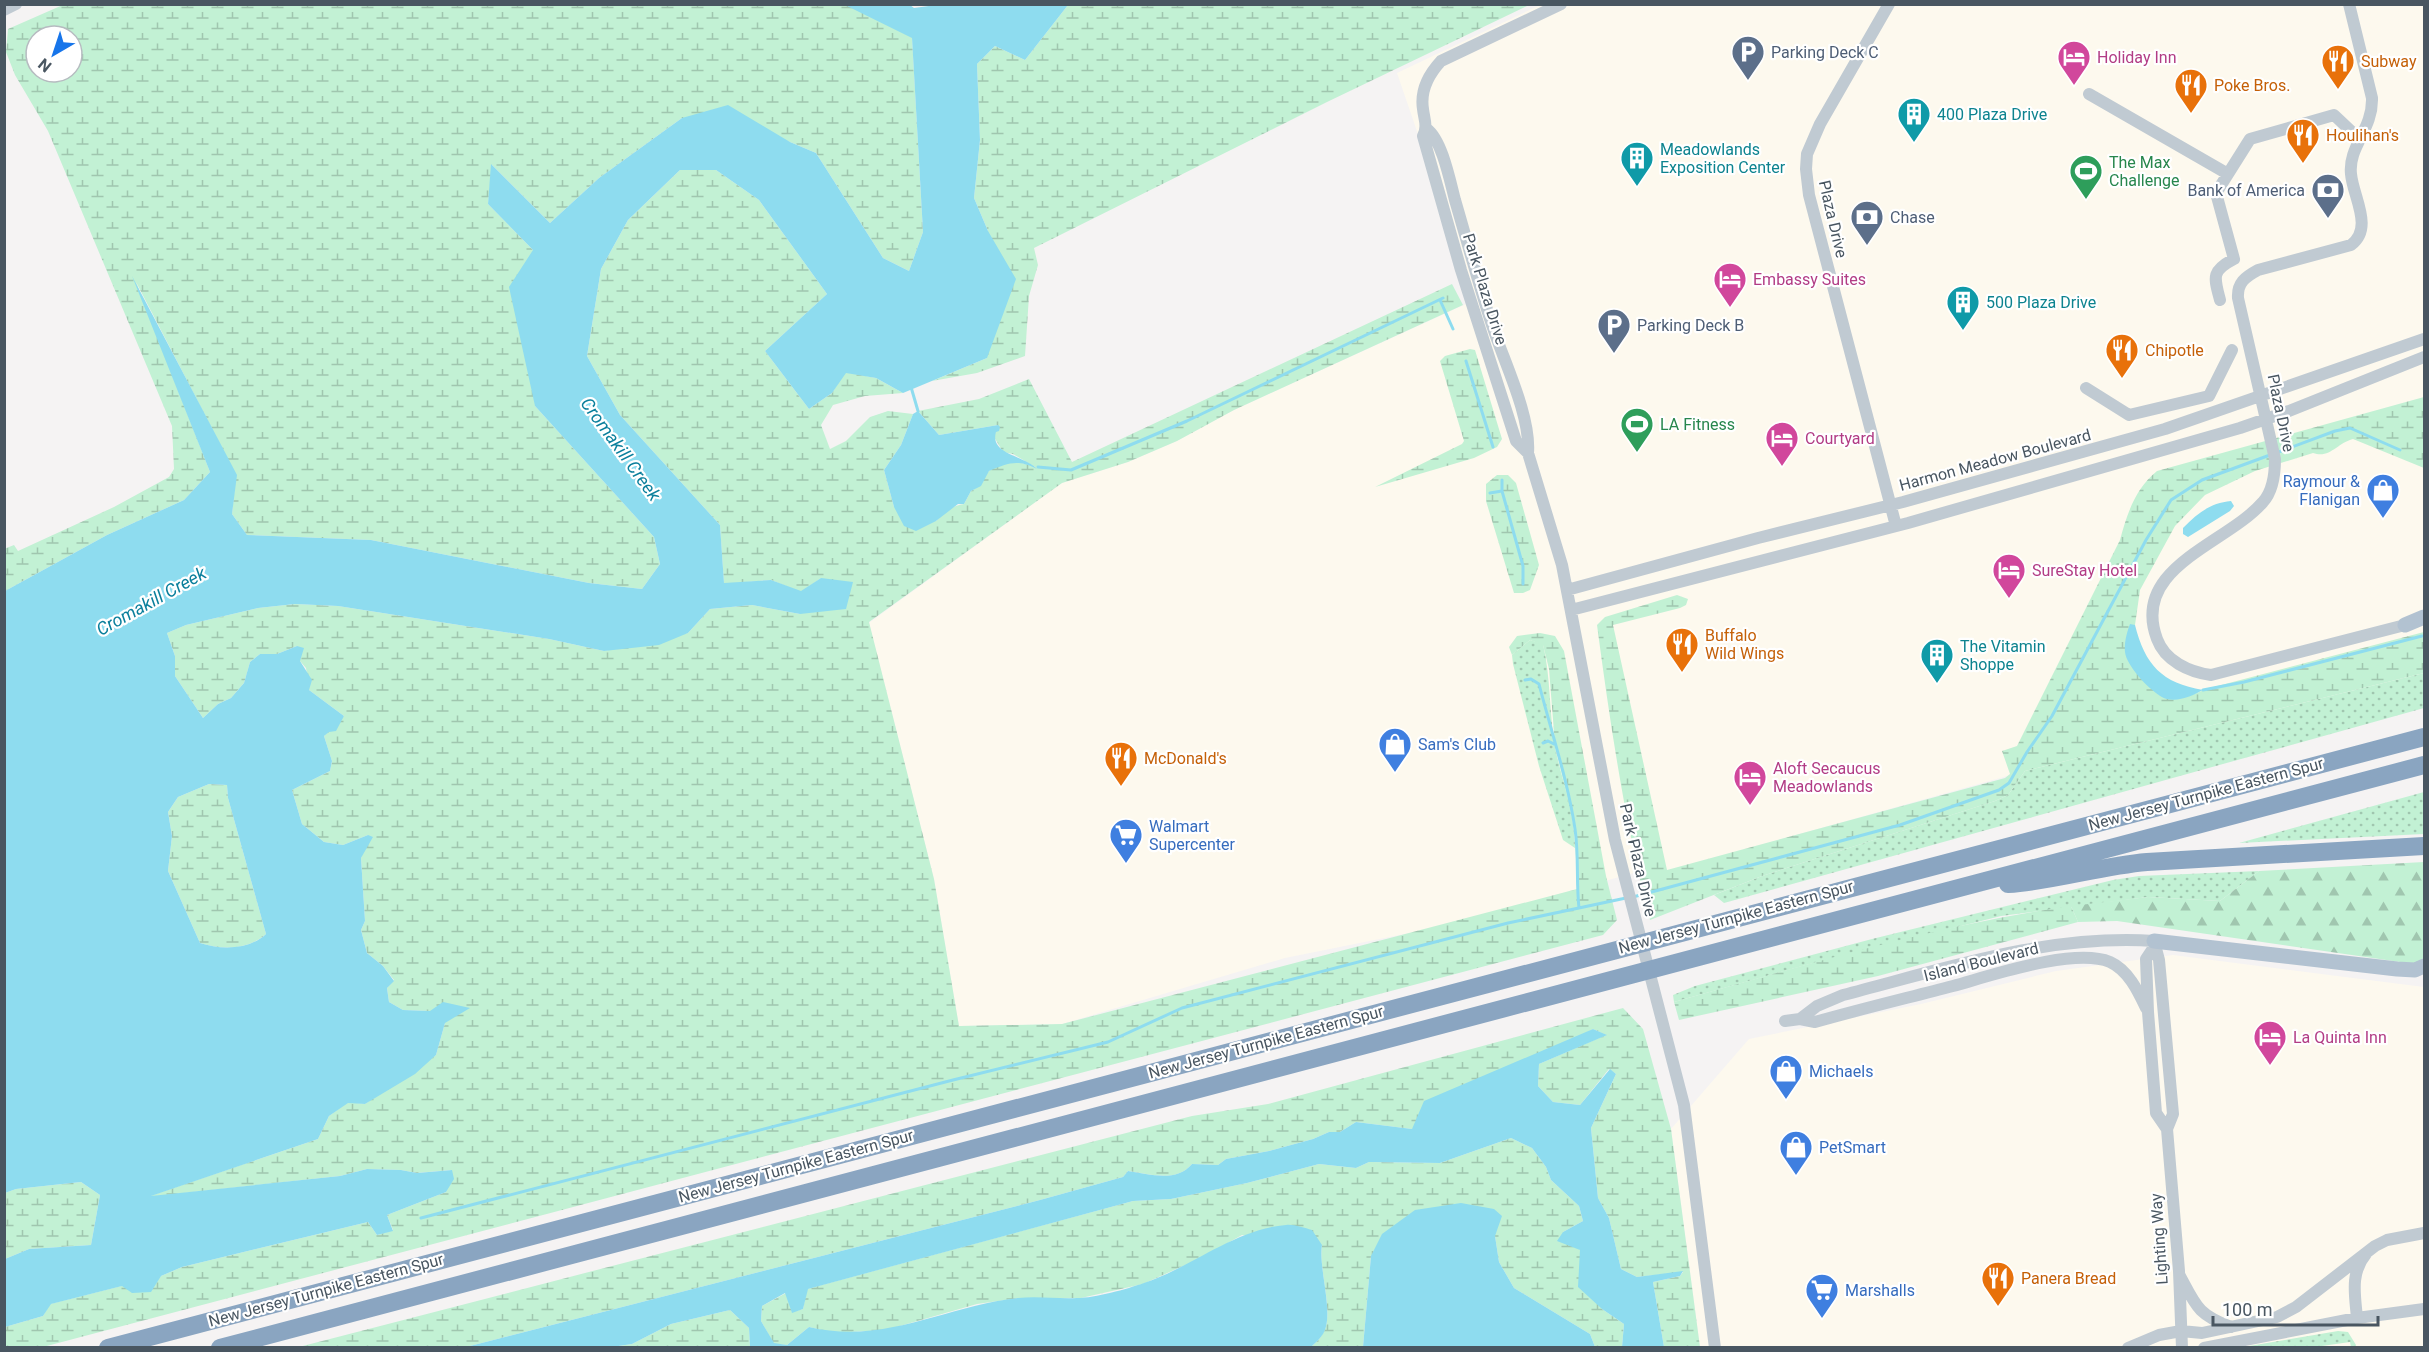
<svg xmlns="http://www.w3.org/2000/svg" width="2429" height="1352" viewBox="0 0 2429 1352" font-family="Roboto,sans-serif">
<defs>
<pattern id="grass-dots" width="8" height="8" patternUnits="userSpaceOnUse" patternTransform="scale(1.5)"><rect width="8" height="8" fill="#c2f1d4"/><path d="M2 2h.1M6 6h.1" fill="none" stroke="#a0c6af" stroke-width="1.8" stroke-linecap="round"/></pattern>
<pattern id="forest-firs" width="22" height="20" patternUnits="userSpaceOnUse" patternTransform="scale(1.5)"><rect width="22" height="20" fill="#c2f1d4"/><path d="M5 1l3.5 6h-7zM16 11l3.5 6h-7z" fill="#a0c6af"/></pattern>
<pattern id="wetland-marsh" width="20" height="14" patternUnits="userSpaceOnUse" patternTransform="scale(1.5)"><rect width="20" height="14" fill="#c2f1d4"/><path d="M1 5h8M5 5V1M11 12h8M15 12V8" fill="none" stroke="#a0c6af"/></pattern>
</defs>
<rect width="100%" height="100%" fill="#f5f3f3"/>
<path fill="#fdf9ee" d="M1540,5H2424V673L2025,771L1667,871L1665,864L1454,924L1285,958L1062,1024L959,1026L934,879L869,623L1062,483L1128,462L1177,441L1234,410L1475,300L1397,73Z
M2173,955L2424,987V1347H1700L1671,1129L1749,1039L1921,1004L2056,971Z"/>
<path fill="url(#grass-dots)" d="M1530,640L1543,644C1551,678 1549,713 1555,747C1562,781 1575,813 1575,848L1563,840L1539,766L1513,664L1512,655Z
M2424,673V708L1724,903L1714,895L1762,876L1995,801L2008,795L2025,771Z
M2424,792V834L2239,843Z
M2259,871L2220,901L2148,897L2001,916L1806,965L1674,1002L1673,995L1695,986L1872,939L2113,880L2139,876Z
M2338,1331L2348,1332L2356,1345L2355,1347H2351L2350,1342L2315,1347H2243Z"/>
<path fill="url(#forest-firs)" d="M2424,862V958L2414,964L2117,921L2078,922L2071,906L2148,897L2220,901L2259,871Z"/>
<path fill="url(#wetland-marsh)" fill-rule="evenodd" d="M65,4H845L912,37L923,232L909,271L883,258L816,153L790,142L682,118L599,178L550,223L492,165L488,204L533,250L535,406L654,537L660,564L642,589L589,583L371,540L247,535L232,514L236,475L136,282L210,472L184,500L107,535L5,591L4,549L14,545L18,551L114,507L169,477L174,469L172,426L48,131L15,75L6,52L8,29ZM36,36H72V72H36Z
M1068,5H1529L1327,102L1034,248L1038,265L1029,296L1025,356L977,373L932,381L987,358L988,231L974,198L980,140L977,64L995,46L1025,60Z
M680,170H716L759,200L827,294L765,351L809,409L832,393L845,372L876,378L903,393L865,396L833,405L821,425L830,449L846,441L870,417L888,411L913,414L901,445L884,470L894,507L936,521C944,513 953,505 964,504L971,491C979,488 981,479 987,473C1001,458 1021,461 1037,468L1013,454L1003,452L994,437L998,425L939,435L918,411L979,399L1029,379L1072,462L1452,284L1463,305L1234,410L1177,441L1128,462L1062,483L869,622L934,879L959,1026L1062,1024L1577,889L1575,830L1555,745L1549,669L1543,645L1530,640L1512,655L1509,647L1517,636L1540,633L1555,636L1564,651L1606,876L1617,920L1603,935L43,1347L5,1348V1327L43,1316L50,1304L161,1276L182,1267L368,1222L377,1235L393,1230L387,1215L446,1192L451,1170L417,1173L401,1170L367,1169L340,1176L147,1197L318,1139L329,1116L348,1102L365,1104L436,1055L445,1023L430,1011L403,1010L389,1002L387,988L394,980L383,966L367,953L361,930L365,921L361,858L368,835L343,845L324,842L302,824L292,790L330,771L332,761L324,736L344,716L309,690L306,668L300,661L297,646L277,654H260L250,662L244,683L231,698L218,704L203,718L175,676V656L167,633L186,625L258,608L295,604L338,606L549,639L604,651L688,633L710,609L752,605L800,614L821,578L801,592L771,580L724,584L720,525L620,415L587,356L601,269L628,220Z
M1470,349L1475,350L1502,439L1497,447L1474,458L1375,487L1462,444L1464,441L1440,361L1445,356Z
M2424,397V468L2353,439C2337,443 2330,459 2313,453L2255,471L2205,495L2175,526L2140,590L2135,625H2130L2158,694C2175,703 2190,696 2206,689L2424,632V673L2025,771L2008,795L1995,801L1762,876L1650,920C1625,824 1610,723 1597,625L1605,617L1677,595L1688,599L1686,605L1680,608L1613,625L1667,870L2005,778L2010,774L2002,751L2017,746L2120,540C2127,514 2135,489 2157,471Z
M1497,475H1508L1516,483L1539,565L1530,590L1523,593H1514L1486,501V484Z
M209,784L227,785L228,798L266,934C248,950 221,950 200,943L168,871L172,836L168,812L178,797Z
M2071,906L2078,922L1878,976L1679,1020L1674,1002C1805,965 1937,925 2071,906Z
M1623,1008L1643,1029L1671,1129L1700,1347H1664L1653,1282L1680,1276L1683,1272L1637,1277L1621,1269L1609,1218L1598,1198L1591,1128L1616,1074L1609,1069L1580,1105L1553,1102L1538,1086L1539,1064L1606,1035L1593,1029L1412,1129L1356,1122L1340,1132H1329L1313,1139L1269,1151L1226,1159L1218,1165L1192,1164C1176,1183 1151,1174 1128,1171L1123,1177L1040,1200L466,1347L295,1348L1192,1116L1268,1104Z
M1511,1138L1532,1148L1546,1167L1551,1180L1579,1206L1583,1221L1563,1232L1580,1250L1602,1309L1624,1324L1622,1347H1595L1590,1334L1514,1288L1499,1262L1495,1236L1371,1256L1363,1347H1311C1315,1343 1320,1339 1323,1333C1335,1315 1318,1268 1322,1245L1242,1235L1203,1257L1143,1284L1081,1298H1020L977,1304L886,1330L834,1333L809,1327L787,1345L774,1344L761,1321L762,1306L786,1293L792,1312L803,1309L807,1289L1133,1201L1171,1199L1247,1183L1319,1164L1356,1168L1369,1162L1440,1163Z
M81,1182L100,1195L91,1245L29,1249L5,1259V1193L16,1189Z
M730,1310L749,1328L750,1347L605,1348L632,1344L671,1324Z"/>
<path fill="#8edcef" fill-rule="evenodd" d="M936,5H1068L1025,60L995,46L977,64L980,140L974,198L988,231L1016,279L987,358L903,393L876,378L846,373L832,393L809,409L765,351L827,294L759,200L716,170H680L628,220L601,269L587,356L620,415L720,525L724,583L771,580L801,591L821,578L853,582L846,609L800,614L752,605L710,609L688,633L659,645L604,651L549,639L338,606L295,604L258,608L186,625L167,633L175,656V676L203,718L218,704L231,698L244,683L250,662L260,654H277L297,646L304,648L300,661L312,680L309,690L344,716L336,731L329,732L324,736L332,761L330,771L292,790L302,824L324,842L343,845L368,835L373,837L361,858L365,921L361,930L367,953L383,966L394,981L387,988L389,1002L403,1010L430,1011L443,1002L470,1008L445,1023L436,1055L415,1074L365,1104L348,1103L329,1116L318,1139L151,1196L340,1176L367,1169L401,1170L417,1173L452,1170L454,1179L446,1192L387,1215L393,1231L377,1235L368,1222L182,1267L161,1276L151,1292L132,1293L122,1286L51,1304L43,1316L5,1327V1259L29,1249L91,1245L100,1195L81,1182L16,1189L5,1193V591L107,535L184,500L210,472L132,276L237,475L232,514L247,535L371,540L589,583L642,589L660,564L654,537L535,406L509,287L533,250L488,204L491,164L550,223L599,178L682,118L728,105L790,142L816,153L883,258L909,271L923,232L912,38L845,5H910L914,8ZM209,784L227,785L228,798L266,934C249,950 221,950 200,943L168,871L172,836L168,812L178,797Z
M918,411L939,435L998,425L1000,427L999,431L996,432C989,455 1027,456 1037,469C1018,459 1008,463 989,471L981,486L971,491L964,504H958L936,521L916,531L904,526L894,507L884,470L901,445L913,414Z
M2231,501L2234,506L2230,511L2188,537L2183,534V528C2198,513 2210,503 2231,501Z
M2130,624L2135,625C2145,665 2162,683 2203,690C2194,695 2179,702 2167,699C2154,696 2126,666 2125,652C2124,643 2127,632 2130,624Z
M1593,1029L1607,1035L1539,1064L1538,1086L1553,1102L1580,1105L1610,1069L1616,1074L1591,1128L1598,1198L1609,1218L1621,1269L1637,1277L1683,1271L1680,1276L1653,1282L1664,1347H1622L1624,1324L1602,1309L1578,1287L1580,1250L1557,1241L1563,1232L1583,1221L1579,1206L1551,1180L1546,1167L1532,1148L1511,1138L1440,1163L1369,1162L1356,1168L1319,1164L1247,1183L1171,1199L1133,1201L808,1289L803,1309L792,1313L785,1293L762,1306L761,1321L774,1343L787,1345L809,1327C885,1345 945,1306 1018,1298C1038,1296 1058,1299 1077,1298C1095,1298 1127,1289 1144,1283C1192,1267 1235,1229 1286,1225C1294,1224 1304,1228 1312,1230L1322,1245C1318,1268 1335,1315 1323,1334C1320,1339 1315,1343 1311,1347H750L749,1328L730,1310L671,1324L632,1344L605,1348L466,1347L1040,1200L1123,1177L1128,1171C1150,1174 1176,1183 1192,1164L1218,1165L1226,1159L1269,1151L1313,1139L1329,1132H1340L1356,1122L1412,1129L1424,1101Z
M1461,1203L1494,1209L1502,1216L1495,1236L1499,1262L1514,1288L1590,1334L1595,1347H1363L1371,1256L1382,1234L1415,1210Z"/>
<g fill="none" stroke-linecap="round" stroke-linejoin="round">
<path stroke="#8edcef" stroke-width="3" d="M1440,300L1453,329
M1466,361L1493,447
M911,387L918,411
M2276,453L2335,431L2350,428L2400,450
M1038,467L1071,470L1187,421L1443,298
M1502,480V491L1523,566V584
M1490,493L1502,491
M1525,680L1531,679L1539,684C1551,731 1568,781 1575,829C1579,855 1576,881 1579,908
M2203,690L2244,682L2422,636
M1543,743L1548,741L1554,744
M1633,897L1900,825L1999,790L2009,783L2027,752L2052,716L2146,540L2171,500L2202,480L2270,455
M421,1218L953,1080L1108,1042L1182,1008L1508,923L1626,898"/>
<path stroke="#c0cad2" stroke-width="12" d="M1889,4L1820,124L1807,154L1806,169L1809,195L1896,526
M2349,4L2372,98C2373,130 2348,146 2351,174C2353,197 2374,228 2351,245L2258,270C2245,277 2237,283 2238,298L2275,459C2275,474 2273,491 2263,502C2227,544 2130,567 2157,639C2165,661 2189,672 2211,675L2405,625
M4,10L16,4
M2089,94L2228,174
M1427,129C1442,140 1450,181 1455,200C1467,241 1478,282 1491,322C1503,360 1531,415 1528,453L1562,565L1615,840L1684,1105L1715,1348
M2220,300C2214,277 2211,271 2234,259L2216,193L2250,139L2334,115L2351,131
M2086,388L2129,415L2209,396L2232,350
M1528,453L1516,441L1461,270L1423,136C1428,126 1424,119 1423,109C1420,90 1429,74 1441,61L1561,4
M1567,590L1758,538L1903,502L2165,429L2424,339
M1571,610L1908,523L2240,428L2289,411L2424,357
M2154,947L2146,959L2148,1012L2156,1113L2167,1129L2179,1271L2182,1348
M1800,1019L1817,1006L1843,995C1944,969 2047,934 2154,941L2159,960L2173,1114L2167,1129
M1785,1021L1800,1019L1815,1022C1861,1009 1907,998 1953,986C1990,976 2074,947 2110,962C2128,970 2138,991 2146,1008
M2180,1276C2196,1306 2198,1315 2231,1327
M2357,1318C2355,1295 2350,1273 2366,1254
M2128,1348L2159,1335L2181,1331L2202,1333L2277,1317L2296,1307L2375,1246L2387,1240L2424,1233
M2204,1348L2357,1318L2424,1309"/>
<path stroke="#b2c2d1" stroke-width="15" d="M2405,625L2424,617
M2154,941L2397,969L2415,970L2424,966"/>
<path stroke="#8aa5c1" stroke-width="18" d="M2008,884C2055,881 2100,866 2147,862L2424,846
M108,1348L2424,737
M220,1348L2424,765"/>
</g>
<defs>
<symbol id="parking-pin" viewBox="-11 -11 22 30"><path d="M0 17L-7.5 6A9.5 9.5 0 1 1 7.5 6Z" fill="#5c6f8a" stroke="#fff"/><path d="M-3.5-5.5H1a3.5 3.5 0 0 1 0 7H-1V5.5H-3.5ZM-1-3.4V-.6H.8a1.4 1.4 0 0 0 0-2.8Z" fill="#fff"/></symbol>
<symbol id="hotel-pin" viewBox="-11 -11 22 30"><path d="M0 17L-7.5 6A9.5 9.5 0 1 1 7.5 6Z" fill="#d1479c" stroke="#fff"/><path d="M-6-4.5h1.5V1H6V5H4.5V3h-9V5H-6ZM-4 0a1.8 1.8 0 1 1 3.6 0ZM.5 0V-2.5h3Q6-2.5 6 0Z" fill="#fff"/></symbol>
<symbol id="restaurant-pin" viewBox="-11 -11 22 30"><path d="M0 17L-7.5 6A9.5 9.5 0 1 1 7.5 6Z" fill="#e8710a" stroke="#fff"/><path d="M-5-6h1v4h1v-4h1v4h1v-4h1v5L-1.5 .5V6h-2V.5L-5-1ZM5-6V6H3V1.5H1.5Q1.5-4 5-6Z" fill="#fff"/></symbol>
<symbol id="building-pin" viewBox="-11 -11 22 30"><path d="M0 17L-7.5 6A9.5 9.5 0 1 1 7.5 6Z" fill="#0f9aa8" stroke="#fff"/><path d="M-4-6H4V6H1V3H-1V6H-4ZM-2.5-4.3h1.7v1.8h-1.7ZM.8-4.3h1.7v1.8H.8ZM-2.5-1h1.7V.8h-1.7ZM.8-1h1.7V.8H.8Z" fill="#fff"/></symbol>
<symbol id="stadium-pin" viewBox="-11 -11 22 30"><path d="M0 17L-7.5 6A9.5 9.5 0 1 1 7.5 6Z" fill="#2e9e5b" stroke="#fff"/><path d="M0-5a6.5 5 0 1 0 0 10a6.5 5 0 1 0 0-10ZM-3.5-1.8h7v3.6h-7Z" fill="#fff"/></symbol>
<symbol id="bank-pin" viewBox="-11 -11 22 30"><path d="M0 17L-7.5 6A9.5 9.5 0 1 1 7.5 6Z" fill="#5c6f8a" stroke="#fff"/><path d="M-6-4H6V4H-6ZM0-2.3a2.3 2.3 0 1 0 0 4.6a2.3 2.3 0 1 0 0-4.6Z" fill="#fff"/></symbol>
<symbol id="shop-pin" viewBox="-11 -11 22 30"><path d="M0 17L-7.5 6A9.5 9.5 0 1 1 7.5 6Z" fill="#3f7fe0" stroke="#fff"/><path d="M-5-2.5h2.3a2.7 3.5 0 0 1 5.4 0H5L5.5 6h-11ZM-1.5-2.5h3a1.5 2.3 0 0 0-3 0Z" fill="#fff"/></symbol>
<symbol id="supermarket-pin" viewBox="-11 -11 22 30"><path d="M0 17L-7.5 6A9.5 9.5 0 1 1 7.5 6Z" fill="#3f7fe0" stroke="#fff"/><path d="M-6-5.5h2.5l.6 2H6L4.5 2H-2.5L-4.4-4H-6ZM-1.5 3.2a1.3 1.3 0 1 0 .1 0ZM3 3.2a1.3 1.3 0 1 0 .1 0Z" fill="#fff"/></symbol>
</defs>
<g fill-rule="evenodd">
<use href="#parking-pin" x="1729" y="33" width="38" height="52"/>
<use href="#hotel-pin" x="2055" y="38" width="38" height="52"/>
<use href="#restaurant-pin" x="2319" y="42" width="38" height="52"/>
<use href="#restaurant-pin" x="2172" y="66" width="38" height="52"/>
<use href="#building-pin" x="1895" y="95" width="38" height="52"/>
<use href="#restaurant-pin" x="2284" y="116" width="38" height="52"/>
<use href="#building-pin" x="1618" y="139" width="38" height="52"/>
<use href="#stadium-pin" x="2067" y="152" width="38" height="52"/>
<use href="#bank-pin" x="2309" y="171" width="38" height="52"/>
<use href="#bank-pin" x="1848" y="198" width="38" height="52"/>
<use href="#hotel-pin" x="1711" y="260" width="38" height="52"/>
<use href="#building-pin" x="1944" y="283" width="38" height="52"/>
<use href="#parking-pin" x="1595" y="306" width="38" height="52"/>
<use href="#restaurant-pin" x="2103" y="331" width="38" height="52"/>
<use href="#stadium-pin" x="1618" y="405" width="38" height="52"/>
<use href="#hotel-pin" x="1763" y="419" width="38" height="52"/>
<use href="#shop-pin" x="2364" y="471" width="38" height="52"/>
<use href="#hotel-pin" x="1990" y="551" width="38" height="52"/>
<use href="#restaurant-pin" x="1663" y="625" width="38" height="52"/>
<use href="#building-pin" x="1918" y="636" width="38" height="52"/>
<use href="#shop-pin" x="1376" y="725" width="38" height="52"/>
<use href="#restaurant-pin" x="1102" y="739" width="38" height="52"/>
<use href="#hotel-pin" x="1731" y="758" width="38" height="52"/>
<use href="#supermarket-pin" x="1107" y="816" width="38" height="52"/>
<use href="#hotel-pin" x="2251" y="1018" width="38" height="52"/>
<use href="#shop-pin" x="1767" y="1052" width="38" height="52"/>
<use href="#shop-pin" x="1777" y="1128" width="38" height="52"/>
<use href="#restaurant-pin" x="1979" y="1259" width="38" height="52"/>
<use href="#supermarket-pin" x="1803" y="1271" width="38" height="52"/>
</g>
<g text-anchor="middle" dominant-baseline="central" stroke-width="4.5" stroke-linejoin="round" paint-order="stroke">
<g font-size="16" fill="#4e5e75" stroke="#fff" text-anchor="start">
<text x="1771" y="52">Parking Deck C</text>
<text x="2305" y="190" text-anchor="end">Bank of America</text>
<text x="1890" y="217">Chase</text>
<text x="1637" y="325">Parking Deck B</text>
</g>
<g font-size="16" fill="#b23c85" stroke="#fff" text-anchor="start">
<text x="2097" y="57">Holiday Inn</text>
<text x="1753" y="279">Embassy Suites</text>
<text x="1805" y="438">Courtyard</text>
<text x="2032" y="570">SureStay Hotel</text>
<text x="1773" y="768">Aloft Secaucus<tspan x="1773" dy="18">Meadowlands</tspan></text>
<text x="2293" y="1037">La Quinta Inn</text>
</g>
<g font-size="16" fill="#c56008" stroke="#fff" text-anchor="start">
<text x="2361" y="61">Subway</text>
<text x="2214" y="85">Poke Bros.</text>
<text x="2326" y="135">Houlihan's</text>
<text x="2145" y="350">Chipotle</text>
<text x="1705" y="635">Buffalo<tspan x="1705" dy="18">Wild Wings</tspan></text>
<text x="1144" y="758">McDonald's</text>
<text x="2021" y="1278">Panera Bread</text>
</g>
<g font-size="16" fill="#0d838f" stroke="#fff" text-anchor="start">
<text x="1937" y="114">400 Plaza Drive</text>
<text x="1660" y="149">Meadowlands<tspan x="1660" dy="18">Exposition Center</tspan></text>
<text x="1986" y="302">500 Plaza Drive</text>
<text x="1960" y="646">The Vitamin<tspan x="1960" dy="18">Shoppe</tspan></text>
</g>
<g font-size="16" fill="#27864d" stroke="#fff" text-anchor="start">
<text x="2109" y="162">The Max<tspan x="2109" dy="18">Challenge</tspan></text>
<text x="1660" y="424">LA Fitness</text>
</g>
<g font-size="16" fill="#495661" stroke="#fff">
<text transform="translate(1833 219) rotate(77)">Plaza Drive</text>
<text transform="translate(1485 289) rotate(73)">Park Plaza Drive</text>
<text transform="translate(2281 413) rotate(78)">Plaza Drive</text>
<text transform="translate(1995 460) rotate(-15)">Harmon Meadow Boulevard</text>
<text transform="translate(2206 794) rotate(-15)">New Jersey Turnpike Eastern Spur</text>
<text transform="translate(1638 860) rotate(77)">Park Plaza Drive</text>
<text transform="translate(1736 917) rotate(-15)">New Jersey Turnpike Eastern Spur</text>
<text transform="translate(1981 962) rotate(-14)">Island Boulevard</text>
<text transform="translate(1266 1042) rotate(-15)">New Jersey Turnpike Eastern Spur</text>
<text transform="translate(796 1166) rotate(-15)">New Jersey Turnpike Eastern Spur</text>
<text transform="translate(2159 1239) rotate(-94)">Lighting Way</text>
<text transform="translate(326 1290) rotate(-15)">New Jersey Turnpike Eastern Spur</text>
</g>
<g font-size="16" fill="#366cbe" stroke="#fff" text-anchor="start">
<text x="2360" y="481" text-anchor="end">Raymour &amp;<tspan x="2360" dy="18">Flanigan</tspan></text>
<text x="1418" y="744">Sam's Club</text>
<text x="1149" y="826">Walmart<tspan x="1149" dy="18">Supercenter</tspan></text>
<text x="1809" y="1071">Michaels</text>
<text x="1819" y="1147">PetSmart</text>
<text x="1845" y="1290">Marshalls</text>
</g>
<g font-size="18" font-style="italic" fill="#0a7f9c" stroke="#fff">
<text transform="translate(621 449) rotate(54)">Cromakill Creek</text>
<text transform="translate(151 601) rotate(-29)">Cromakill Creek</text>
</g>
</g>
<rect width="2429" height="1352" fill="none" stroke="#495661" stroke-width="12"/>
<g transform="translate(54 54) rotate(219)"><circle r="28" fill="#ffffff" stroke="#b6bbc0" stroke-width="1.5"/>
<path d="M0-4.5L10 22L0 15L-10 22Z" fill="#1775ea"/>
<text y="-9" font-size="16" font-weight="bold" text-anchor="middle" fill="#495661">N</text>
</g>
<path d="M2213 1316v9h165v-9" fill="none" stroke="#495661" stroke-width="3"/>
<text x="2222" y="1316" font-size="18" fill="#495661" stroke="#ffffff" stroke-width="4.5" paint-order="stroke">100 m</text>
</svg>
